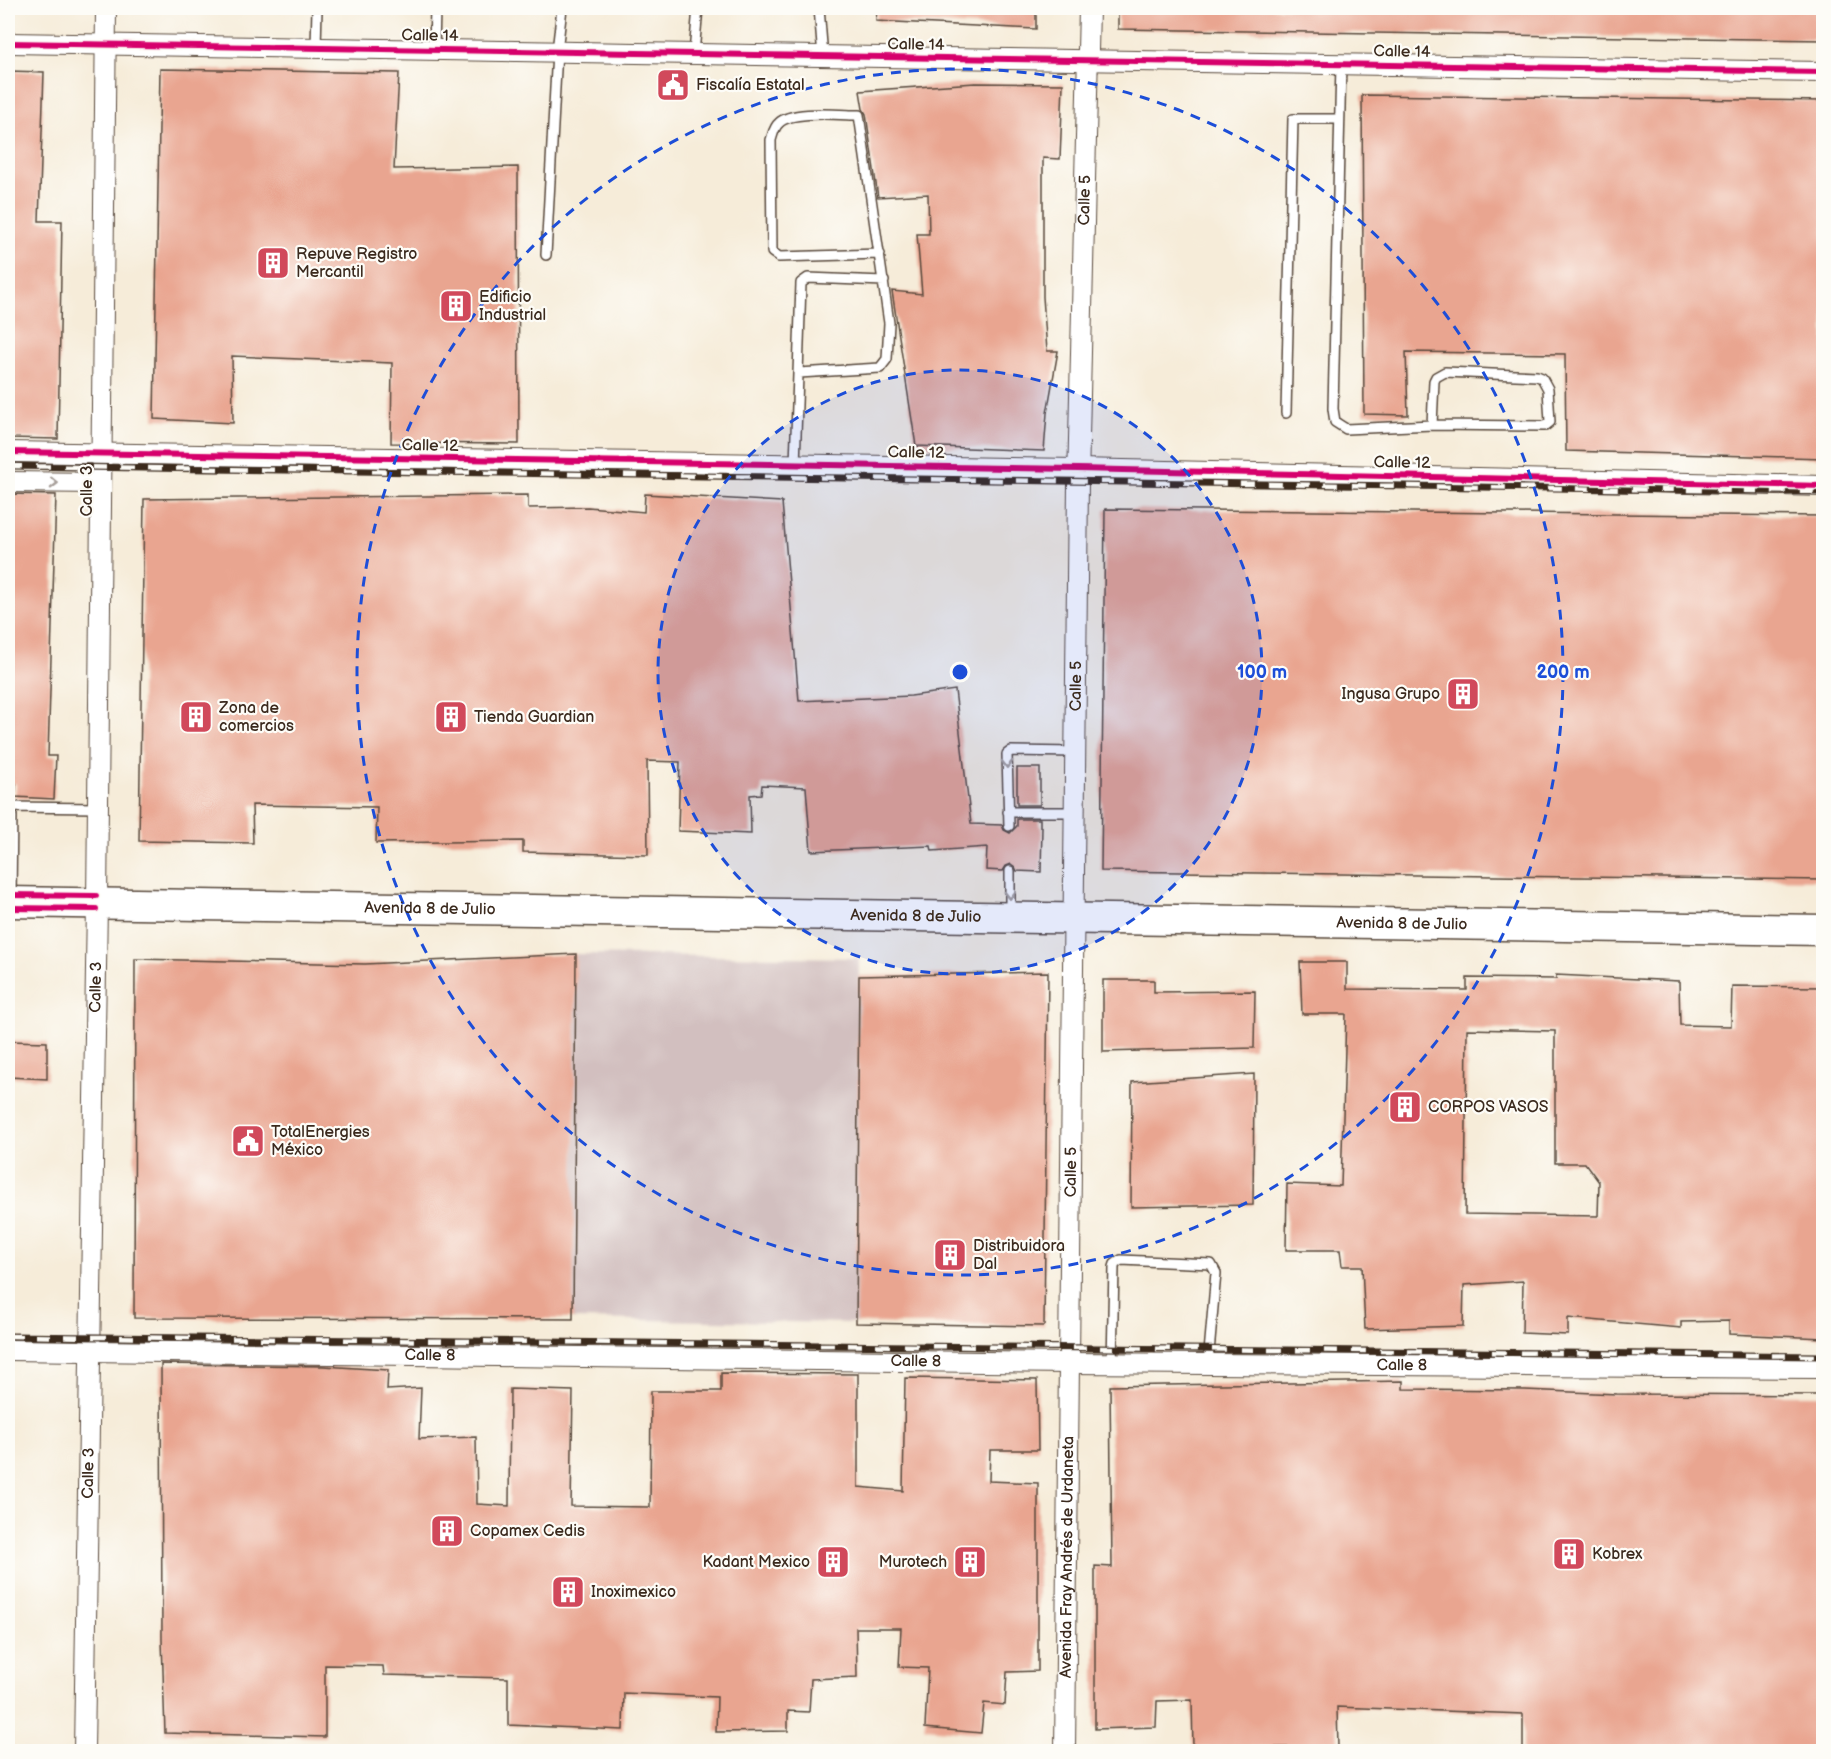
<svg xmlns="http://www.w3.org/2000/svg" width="1831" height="1759" viewBox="0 0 1831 1759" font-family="'Balsamiq Sans',sans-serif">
<rect width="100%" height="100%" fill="#fdfcf7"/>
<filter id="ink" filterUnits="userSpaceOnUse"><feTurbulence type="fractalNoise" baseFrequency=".0167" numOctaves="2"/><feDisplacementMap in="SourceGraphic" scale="12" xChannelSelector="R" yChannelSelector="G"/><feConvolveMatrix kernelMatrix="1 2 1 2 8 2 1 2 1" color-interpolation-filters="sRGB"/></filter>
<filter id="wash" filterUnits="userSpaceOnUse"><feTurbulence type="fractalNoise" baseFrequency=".008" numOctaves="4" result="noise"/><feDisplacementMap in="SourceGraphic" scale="24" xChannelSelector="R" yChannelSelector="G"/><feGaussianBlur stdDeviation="1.35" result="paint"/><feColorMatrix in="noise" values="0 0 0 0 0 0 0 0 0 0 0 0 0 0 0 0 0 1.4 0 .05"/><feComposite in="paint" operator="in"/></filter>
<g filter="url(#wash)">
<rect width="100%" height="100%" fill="#f6ecd9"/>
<path fill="#d2bfbf" d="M576,954L859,958L856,1323L573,1319Z"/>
<g id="blocks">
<path fill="#e9a590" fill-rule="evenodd" d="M877,8H1036V29L876,21Z
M1118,8H1824V40L1118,29Z
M160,69L399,73L394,169L518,167L519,444L391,443L392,363L232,356L233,423L154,419Z
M8,71L44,72L39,221H62L58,439L8,438Z
M975,83L1063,84L1060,159L1043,158V297L1047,351H1058L1047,413L1044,451L916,446L892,291L922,294L917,234H929L928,194L878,197L866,114L863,109L860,91Z
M1362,95L1824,101V458L1566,451L1565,354L1406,352L1408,415L1364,414Z
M8,494L56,495L48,756H56L54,799L15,797L16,784H8Z
M645,494L782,502L799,701L911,696L955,690L971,824L1002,825L1004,830L1010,833L1017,826V819H1040V827H1042L1041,872L1017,871L1015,867L1011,864L1006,866L1003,871L986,870L987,847L932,851L931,846L811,851L806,787L762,785L761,794L750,795L751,834L678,831L680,762L647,761L648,855L523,852V841L376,843L377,807L252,805L253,843L139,841L144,499L528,495V508L588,507L644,512Z
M1105,509L1824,516V880L1101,871Z
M1017,768H1040V805H1017Z
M576,954L573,1319L134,1318L135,959L365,964Z
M1300,962H1347V989L1467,990V978L1556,979V975L1679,981L1680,1025L1731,1026L1732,986L1824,987V1338L1729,1334V1321L1681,1322V1328L1568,1318V1335L1522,1333L1523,1281L1464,1285L1463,1326L1365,1329L1362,1266H1342L1340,1250H1286L1287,1184L1341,1186L1346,1014H1302ZM1467,1029L1555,1031V1163H1585L1599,1182L1598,1216L1465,1214Z
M1048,972L1044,1326L856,1323L859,976Z
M1103,980H1154V992L1255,991L1254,1048L1103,1052Z
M8,1041L47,1042V1079L8,1077Z
M1254,1074L1253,1205L1131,1207L1132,1082Z
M161,1364L323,1366L388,1370L387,1390L421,1388L419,1439L476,1437L477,1504L509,1506L510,1389L573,1391L571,1506L650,1507L651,1391H721V1373L858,1374V1487L903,1491L905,1378L1037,1380L1038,1450H990L989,1481L1038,1483V1671L1007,1672L1005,1705L984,1703L981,1733L925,1728L928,1668L899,1667L901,1628H856L857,1677L811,1679L809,1712L788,1711V1731L716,1732L717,1697L624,1693L623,1730L508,1725V1678L384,1675L383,1666L325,1665V1737L165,1733L162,1640Z
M1403,1381V1389L1525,1390L1617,1394L1824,1395V1752H1523V1714L1337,1707L1338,1747L1193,1748L1192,1700L1157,1701L1156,1727L1095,1729V1566L1112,1567L1110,1386Z"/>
</g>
</g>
<g filter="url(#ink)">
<use href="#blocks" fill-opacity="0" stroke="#57473a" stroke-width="1.5"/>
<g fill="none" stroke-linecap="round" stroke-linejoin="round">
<defs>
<path id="lane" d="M819,8L823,57
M316,48L317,8
M434,50L435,8
M694,53L698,8
M1341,64L1333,409L1335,422L1346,429L1432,425L1434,381L1436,377L1445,372L1537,376L1542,378L1548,389L1550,422L1545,426L1432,425
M546,255L557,51L562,8
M799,373L880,368L887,359L889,323L859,115C841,115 791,110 779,123C774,127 773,134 771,140L772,252L779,257L880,254
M1286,413L1293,119H1339
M795,465L801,283L808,278L884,281
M8,807L98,808
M1008,812H1075
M1009,826L1007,754L1011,751L1075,752
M1010,871V914
M11,899L12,807
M1112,1363L1114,1267L1115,1264L1121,1260L1211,1264L1216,1273L1208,1364"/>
<g id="street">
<path d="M8,43L1824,72"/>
<path d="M8,452L1078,469L1824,486"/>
<path d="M8,482L101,483"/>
<path id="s1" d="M8,1350L1069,1363L1824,1368"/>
<path id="s2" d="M84,1752L97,903L106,8"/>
<path id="s3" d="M1065,1752L1078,482L1089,8"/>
</g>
<g id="primary">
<path id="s4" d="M8,902L1824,930"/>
</g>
</defs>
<use href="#lane" stroke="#57473a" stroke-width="12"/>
<use href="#street" stroke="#57473a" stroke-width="22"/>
<use href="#primary" stroke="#57473a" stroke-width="33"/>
<use href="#lane" stroke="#fff" stroke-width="9"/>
<use href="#street" stroke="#fff" stroke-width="20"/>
<use href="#primary" stroke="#fff" stroke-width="30"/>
<defs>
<path id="rail" d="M8,466L1824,492
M8,1336L1824,1356"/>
</defs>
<use href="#rail" stroke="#3b2a1e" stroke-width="7"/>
<use href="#rail" stroke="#fdfcf7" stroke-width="4.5" stroke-dasharray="14" stroke-linecap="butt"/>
<defs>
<path id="cycleway" d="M8,43L1824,72
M8,452L1078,469L1824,486
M8,895L96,896
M8,908L96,909"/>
</defs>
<use href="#cycleway" stroke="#fdfcf7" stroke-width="10"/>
<use href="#cycleway" stroke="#d6006c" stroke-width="6"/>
</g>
<defs><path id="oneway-chevron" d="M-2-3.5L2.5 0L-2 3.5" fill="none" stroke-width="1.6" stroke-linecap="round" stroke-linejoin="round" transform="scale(1.5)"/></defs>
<g stroke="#a79f9a">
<use href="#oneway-chevron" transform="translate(54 483) rotate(1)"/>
<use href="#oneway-chevron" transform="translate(1007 764) rotate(91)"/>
<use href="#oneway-chevron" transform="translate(1010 895) rotate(90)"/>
</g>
</g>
<circle cx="960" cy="672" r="302" fill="#1d4ed8" fill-opacity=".12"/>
<g fill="none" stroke="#1d4ed8" stroke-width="3" stroke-dasharray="10 8">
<circle cx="960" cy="672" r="302"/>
<circle cx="960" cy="672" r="603"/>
</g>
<defs>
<symbol id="civic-square" viewBox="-11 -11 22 22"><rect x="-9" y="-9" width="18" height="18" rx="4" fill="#d1495b" stroke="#fdfcf7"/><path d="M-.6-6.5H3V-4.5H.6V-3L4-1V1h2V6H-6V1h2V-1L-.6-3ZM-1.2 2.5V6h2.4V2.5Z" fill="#fff"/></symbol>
<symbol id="building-square" viewBox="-11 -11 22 22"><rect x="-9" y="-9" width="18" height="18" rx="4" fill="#d1495b" stroke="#fdfcf7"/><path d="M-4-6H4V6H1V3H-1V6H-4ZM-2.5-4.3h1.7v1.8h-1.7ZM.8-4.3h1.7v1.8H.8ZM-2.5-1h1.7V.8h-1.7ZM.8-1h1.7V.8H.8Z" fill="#fff"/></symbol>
</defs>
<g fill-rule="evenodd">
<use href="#civic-square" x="654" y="66" width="38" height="38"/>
<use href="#building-square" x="254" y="244" width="38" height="38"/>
<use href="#building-square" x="437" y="287" width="38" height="38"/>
<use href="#building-square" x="1444" y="675" width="38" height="38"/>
<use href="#building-square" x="177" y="698" width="38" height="38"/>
<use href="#building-square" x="432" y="698" width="38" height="38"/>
<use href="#building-square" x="1386" y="1088" width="38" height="38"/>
<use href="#civic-square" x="229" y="1122" width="38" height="38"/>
<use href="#building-square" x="931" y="1236" width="38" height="38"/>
<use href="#building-square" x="428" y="1512" width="38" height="38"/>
<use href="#building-square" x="1550" y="1535" width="38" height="38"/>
<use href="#building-square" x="814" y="1543" width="38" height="38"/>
<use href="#building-square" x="951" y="1543" width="38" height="38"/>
<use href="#building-square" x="549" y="1573" width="38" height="38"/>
</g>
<g text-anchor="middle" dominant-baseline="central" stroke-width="4.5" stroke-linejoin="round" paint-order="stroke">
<g font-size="16" fill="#3b2a1e" stroke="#fdfcf7">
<text transform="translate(430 36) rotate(1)">Calle 14</text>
<text transform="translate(916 45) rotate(1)">Calle 14</text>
<text transform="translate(1402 52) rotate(1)">Calle 14</text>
<text stroke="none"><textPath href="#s3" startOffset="1552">Calle 5</textPath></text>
<text transform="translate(430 446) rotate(1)">Calle 12</text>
<text transform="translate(916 453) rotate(1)">Calle 12</text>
<text transform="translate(1402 463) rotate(1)">Calle 12</text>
<text transform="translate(87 491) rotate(-90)">Calle 3</text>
<text stroke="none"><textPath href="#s3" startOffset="1066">Calle 5</textPath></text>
<text stroke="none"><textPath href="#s4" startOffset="422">Avenida 8 de Julio</textPath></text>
<text stroke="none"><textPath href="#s4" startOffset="908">Avenida 8 de Julio</textPath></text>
<text stroke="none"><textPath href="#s4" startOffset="1394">Avenida 8 de Julio</textPath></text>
<text stroke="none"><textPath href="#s2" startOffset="765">Calle 3</textPath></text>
<text stroke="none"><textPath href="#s3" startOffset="580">Calle 5</textPath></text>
<text stroke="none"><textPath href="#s1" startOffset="422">Calle 8</textPath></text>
<text stroke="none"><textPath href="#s1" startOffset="908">Calle 8</textPath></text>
<text stroke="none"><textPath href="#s1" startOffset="1394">Calle 8</textPath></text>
<text stroke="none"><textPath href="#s2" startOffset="279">Calle 3</textPath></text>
<text stroke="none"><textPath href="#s3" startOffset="195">Avenida Fray Andrés de Urdaneta</textPath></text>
</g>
<g font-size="16" fill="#3b2a1e" stroke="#fdfcf7" text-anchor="start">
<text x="696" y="85">Fiscalía Estatal</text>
<text x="296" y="254">Repuve Registro<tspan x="296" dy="18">Mercantil</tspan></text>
<text x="479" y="297">Edificio<tspan x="479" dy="18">Industrial</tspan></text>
<text x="1440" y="694" text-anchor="end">Ingusa Grupo</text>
<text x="219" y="708">Zona de<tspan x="219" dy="18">comercios</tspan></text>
<text x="474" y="717">Tienda Guardian</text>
<text x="1428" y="1107">CORPOS VASOS</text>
<text x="271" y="1132">TotalEnergies<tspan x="271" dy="18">México</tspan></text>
<text x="973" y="1246">Distribuidora<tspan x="973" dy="18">Dal</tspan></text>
<text x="470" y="1531">Copamex Cedis</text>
<text x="1592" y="1554">Kobrex</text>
<text x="810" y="1562" text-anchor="end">Kadant Mexico</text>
<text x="947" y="1562" text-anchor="end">Murotech</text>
<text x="591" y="1592">Inoximexico</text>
</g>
</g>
<circle cx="960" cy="672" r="9" fill="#1d4ed8" stroke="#fdfcf7" stroke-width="3"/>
<g font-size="18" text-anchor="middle" font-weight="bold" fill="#1d4ed8" stroke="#fdfcf7" stroke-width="4.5" stroke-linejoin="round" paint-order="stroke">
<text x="1262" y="678">100 m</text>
<text x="1563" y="678">200 m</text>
</g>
<rect width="1831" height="1759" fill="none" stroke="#fdfcf7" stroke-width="30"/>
</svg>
